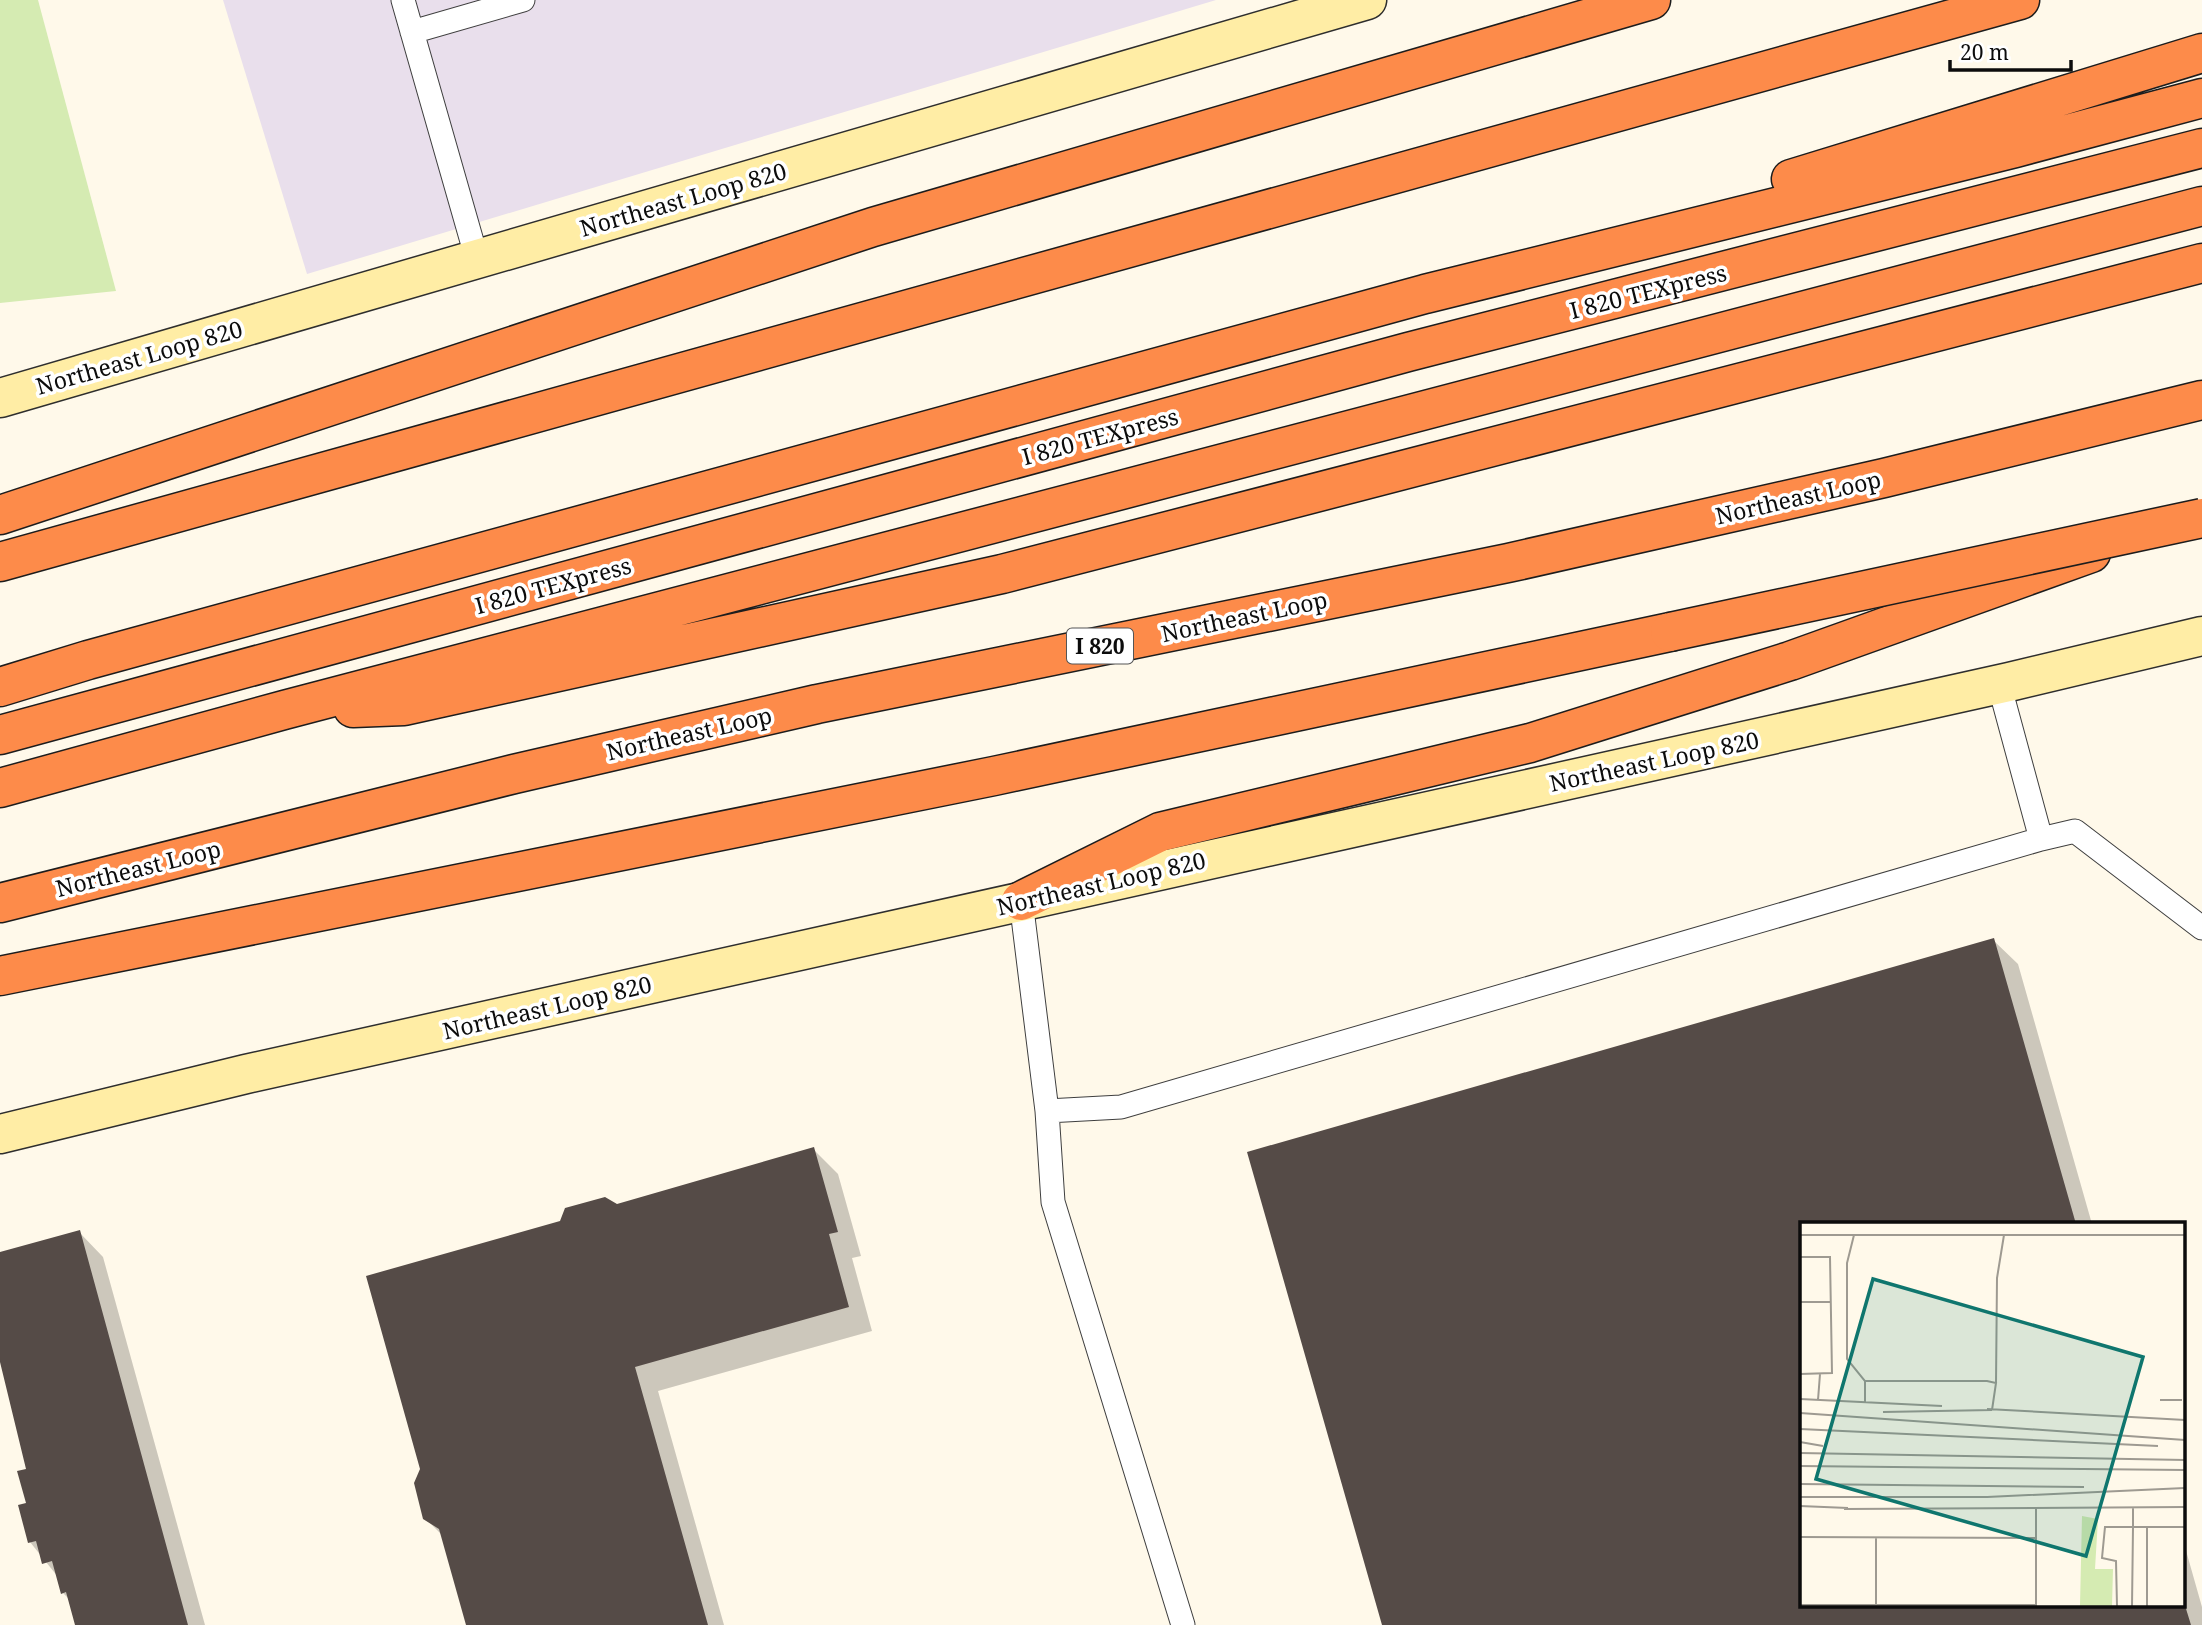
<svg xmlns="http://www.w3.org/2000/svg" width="2202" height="1625" viewBox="0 0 2202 1625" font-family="'Noto Serif',serif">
<rect width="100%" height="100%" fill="#fff9ea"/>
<path fill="#e9dfec" d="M223,0H1216L307,274Z"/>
<path fill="#d5ebb2" d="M0,0H38L116,291L0,303Z"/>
<path fill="#0003" d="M1993,940L2018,964L2092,1224H1801V1606H2183V1540L2202,1607V1625H1384Z
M813,1149L838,1174L861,1256L852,1258L872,1331L658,1391L724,1625H468L444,1537L425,1518L617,1206Z
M79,1232L103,1257L205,1625H77L70,1600L63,1593L58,1577L30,1542L28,1470L0,1355V1254Z"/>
<path fill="#554b47" d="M1994,938L2076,1224H1801V1606H2183V1599L2191,1625H1382L1247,1152Z
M814,1147L838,1232L829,1234L849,1307L635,1367L708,1625H466L439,1529L423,1519L414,1483L420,1469L366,1276L560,1221L565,1208L605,1197L617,1204Z
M80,1230L188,1625H75L66,1592L61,1594L52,1561L42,1564L36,1541L28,1543L18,1505L26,1503L17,1471L26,1469L0,1362V1252Z"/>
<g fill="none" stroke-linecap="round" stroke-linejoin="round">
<defs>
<path id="lane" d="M403,0L477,259
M412,32L523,0
M1999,684L2041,839L2075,831L2202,928
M1021,901L1047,1111L1121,1107L2041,839
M1047,1111L1053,1202L1183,1625"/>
<path id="secondary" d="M0,398L1367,0
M0,1134L246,1074L2009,682L2202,636"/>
<path id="highway" d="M1791,179L2202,53
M0,515L873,227L1651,0
M0,562L2020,0
M0,687L88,660L1425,294L2015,148L2202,98
M353,708L404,706L1002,574L2202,263
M0,735L1408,352L2202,148
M0,788L284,710L2202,206
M1021,901L1160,832L1530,743L1790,661L2091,553
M0,903L514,774L817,704L1508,563L1884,478L2202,400
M0,976L994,776L1670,632"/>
</defs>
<use href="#lane" stroke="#3f3f3f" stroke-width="25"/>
<use href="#secondary" stroke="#2e2e2e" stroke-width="41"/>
<use href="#highway" stroke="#1d1d1d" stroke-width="41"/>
<use href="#lane" stroke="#fff" stroke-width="23"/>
<use href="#secondary" stroke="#ffeda5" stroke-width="38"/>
<use href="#highway" stroke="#fd8b4a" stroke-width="38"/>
<defs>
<path id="highway-bridge" d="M1670,632L2202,518"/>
</defs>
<use href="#highway-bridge" stroke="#1d1d1d" stroke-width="41" stroke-linecap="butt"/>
<use href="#highway-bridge" stroke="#fd8b4a" stroke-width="38"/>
</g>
<g text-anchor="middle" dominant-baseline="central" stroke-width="7" stroke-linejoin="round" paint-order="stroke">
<rect fill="#fff" stroke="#555" stroke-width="2" x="1067" y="628.5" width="66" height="35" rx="5"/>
<g font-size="21" font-weight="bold" fill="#0c0c0c">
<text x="1100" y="646">I 820</text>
</g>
<g font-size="23" fill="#0c0c0c" stroke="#fff">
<text transform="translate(683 199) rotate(-16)">Northeast Loop 820</text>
<text transform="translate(1648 291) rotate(-14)">I 820 TEXpress</text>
<text transform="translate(139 357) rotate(-16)">Northeast Loop 820</text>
<text transform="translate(1100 436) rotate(-15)">I 820 TEXpress</text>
<text transform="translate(1798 497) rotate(-13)">Northeast Loop</text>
<text transform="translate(553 585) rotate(-15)">I 820 TEXpress</text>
<text transform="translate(1244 616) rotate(-12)">Northeast Loop</text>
<text transform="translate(689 733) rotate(-13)">Northeast Loop</text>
<text transform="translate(1654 761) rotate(-12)">Northeast Loop 820</text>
<text transform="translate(138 868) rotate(-14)">Northeast Loop</text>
<text transform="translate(1101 883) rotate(-13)">Northeast Loop 820</text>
<text transform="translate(547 1007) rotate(-13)">Northeast Loop 820</text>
</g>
</g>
<g transform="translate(1800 1222)">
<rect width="385" height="385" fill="#fff9ea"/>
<path d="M282,294L298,297L295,347H313L312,384H280Z" fill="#d5ebb2"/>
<path fill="none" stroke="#9e9a91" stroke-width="2" d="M0,13H385M54,13L47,41V137L65,159V180M0,35H30L32,151L0,152M0,80H31M65,159H187L196,161L192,188M196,161L197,56L204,13M0,177L142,184M18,178L20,152M360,178H382M187,187L385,198M83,190L192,188M0,191L385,218M0,207L358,224M0,220L23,224M0,231L385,238M0,244L385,248M0,262L284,265M0,275H187L385,266M0,284L48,286M333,285V305H347M44,287L385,285M0,315L236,316M76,315V383M0,383H236V285M317,384L316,339L302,336L305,305H333L332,384M347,384V305H385"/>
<path fill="#0f766e" fill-opacity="0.15" stroke="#0f766e" stroke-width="3.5" d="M73,57L343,135L286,334L16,257Z"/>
<rect width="385" height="385" fill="none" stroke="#0c0c0c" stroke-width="3.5"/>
</g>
<path d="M1950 60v10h121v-10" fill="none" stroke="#0c0c0c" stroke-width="3.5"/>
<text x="1960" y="60" font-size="21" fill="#0c0c0c" stroke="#ffffff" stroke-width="5" paint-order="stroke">20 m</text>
</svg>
